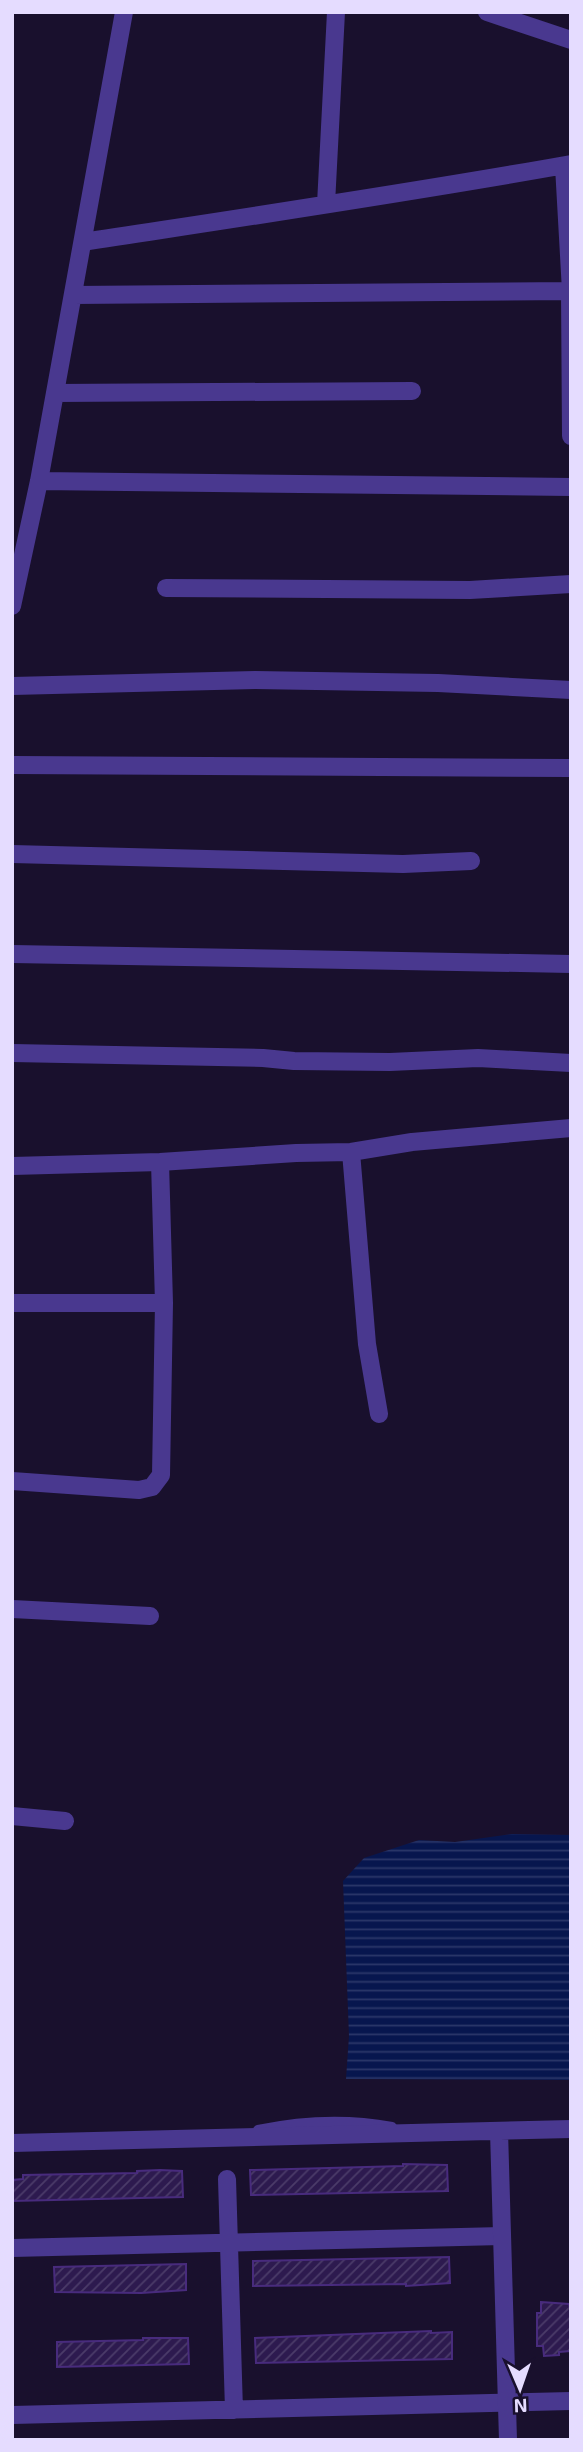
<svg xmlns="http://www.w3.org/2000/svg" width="583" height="2452" viewBox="0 0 583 2452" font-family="'Exo 2',sans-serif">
<defs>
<pattern id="water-rules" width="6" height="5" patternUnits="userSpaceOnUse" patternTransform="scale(1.75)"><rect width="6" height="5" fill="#07164e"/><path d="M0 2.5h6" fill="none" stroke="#2b3769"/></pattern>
<pattern id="building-hatch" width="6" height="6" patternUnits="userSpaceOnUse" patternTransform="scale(1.75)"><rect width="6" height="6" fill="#2d1a4f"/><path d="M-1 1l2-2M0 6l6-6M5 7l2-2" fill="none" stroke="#4b3b69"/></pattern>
</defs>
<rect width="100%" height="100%" fill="#19102d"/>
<path fill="url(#water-rules)" d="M512,1834L571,1835V2080L346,2079L349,2036L343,1881L364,1858L419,1840L455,1842Z"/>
<path fill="url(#building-hatch)" stroke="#482b7d" stroke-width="2" d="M403,2164L447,2165L448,2191L251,2195L250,2170L403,2166Z
M160,2170L182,2171L183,2197L12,2201V2180L23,2179V2175L137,2173V2171Z
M449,2257L450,2283L406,2286V2284L253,2286V2261Z
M186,2264V2290L141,2293L55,2292L54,2267Z
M541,2302L569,2304L571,2314L570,2351L559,2352V2355L544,2356L543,2346H537V2313H541Z
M431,2331V2333L452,2332V2359L256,2363L255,2338Z
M143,2338H188L189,2364L57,2367V2342L143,2340Z"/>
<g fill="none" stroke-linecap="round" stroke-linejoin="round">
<path stroke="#49388f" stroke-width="10" d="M258,2130C301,2121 349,2119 392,2127"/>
<path stroke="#49388f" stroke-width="18" d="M487,12L571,40
M564,166L571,291
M326,204L336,12
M83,242C246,217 409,193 571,164
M73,295L570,291L571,436
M55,393L412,391
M39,481L571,487
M166,588L470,590L571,584
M12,606L39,481L124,12
M12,686L255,680L438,683L571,690
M12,765L571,768
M12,854L403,864L471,861
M12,954L571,964
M12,1053L263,1058L294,1061L390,1062L478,1058L571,1063
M351,1152L367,1344L379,1414
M12,1166L160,1162L296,1153L351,1152L412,1142L571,1128
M12,1303H164
M12,1481L139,1490L152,1487L161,1475L164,1303L160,1162
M12,1609L150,1616
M12,1816L65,1821
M227,2179L234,2410
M12,2248L502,2236
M12,2415L571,2401"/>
<path stroke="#49388f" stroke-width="18" d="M499,2131L508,2440
M12,2143L571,2129"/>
</g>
<rect width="583" height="2452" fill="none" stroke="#e5dcff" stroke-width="28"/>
<g transform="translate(520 2389) rotate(178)" stroke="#19102d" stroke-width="5" paint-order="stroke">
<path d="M0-5L12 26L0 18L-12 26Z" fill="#e5dcff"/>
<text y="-10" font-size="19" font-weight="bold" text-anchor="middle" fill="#e5dcff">N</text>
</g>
</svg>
